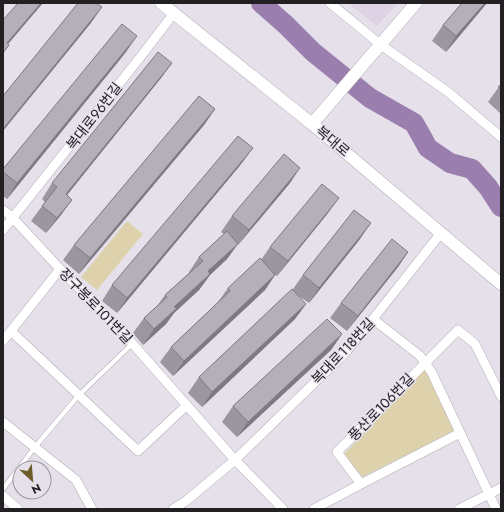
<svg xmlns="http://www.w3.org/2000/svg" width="504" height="512" viewBox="0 0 504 512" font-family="Jost,'Noto Sans KR',sans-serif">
<rect width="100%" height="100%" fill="#e6e0eb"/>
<path fill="#ddd3e4" d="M348,3H398L377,26Z"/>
<path fill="#ded2ad" d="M127,221L143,234L97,290L81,277Z
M425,370L454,431L362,477L344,454Z"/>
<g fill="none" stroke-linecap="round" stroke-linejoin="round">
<path stroke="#9a7fae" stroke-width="20" d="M261,3L286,25L313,52L370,98L414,123L428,148L450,163L472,169L488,187L501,207"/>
<defs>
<path id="service" d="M3,489L35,447L79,395L132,344"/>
<path id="minor" d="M330,3L381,45L448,92L501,137
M3,210L11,216L60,269L124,334L235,460L283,509
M3,230L142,55L174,13
M373,319L419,355L425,362L432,373L496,509
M11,331L138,451L187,405
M3,341L60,269
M3,422L76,480L92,509
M361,484L337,452L458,330L475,344L501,396
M3,496L18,509
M173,509L186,501L235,460L345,353L373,319L441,233
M314,509L361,484L460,433
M459,509L501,488"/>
<path id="tertiary" d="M161,3L312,124L501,284
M312,124L416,3"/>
</defs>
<use href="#service" stroke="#b2acb6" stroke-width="5.5"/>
<use href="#minor" stroke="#b2acb6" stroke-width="10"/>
<use href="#tertiary" stroke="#b2acb6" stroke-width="13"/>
<use href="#service" stroke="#fff" stroke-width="4.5"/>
<use href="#minor" stroke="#fff" stroke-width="9"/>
<use href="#tertiary" stroke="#fff" stroke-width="12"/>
</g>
<path fill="#9b969f" d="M487,3L446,52L432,41L443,25Z
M126,52L7,199L3,196V169Z
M172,63L161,78L67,195L61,215L46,233L31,221L45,202L42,199L52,183Z
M501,84V114L488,102Z
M215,109L204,125L79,274L63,260L74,245Z
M242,163L117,313L102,301L112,285Z
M290,183L238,245H237L227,259L210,275L199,290L174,313L166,324L143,345L133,333L144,318L157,306L165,295L189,273V272L199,257L224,234L221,232L232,216Z
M328,213L277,276L275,275L265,290L173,376L160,362L171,347L218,302L228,288L261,260L270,247Z
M360,239L309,303L297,295L306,304L295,319L202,407L188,393L199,377L293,289L303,275Z
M408,252L398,267L347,331L330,318L341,303Z
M342,334L331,350L237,437L222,422L233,406Z"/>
<path fill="#7e7a82" d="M41,3H43L3,50L7,43Z
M485,3H487L446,52L456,36Z
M102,7L91,23L3,131V129Z
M137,36L126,52L7,199L17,183Z
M172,63L161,78L55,210L66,194Z
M215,109L204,125L79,274L90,258Z
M253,148L242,163L117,313L127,298Z
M300,168L290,183L238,245L249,230Z
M339,198L328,213L277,276L288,261Z
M72,200L61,215L46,233L57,218Z
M371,223L360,239L309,303L319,288Z
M238,244L227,259L210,275L199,290L174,313L166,324L143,345L154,329L208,271Z
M408,252L398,267L347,331L358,316Z
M275,275L265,290L173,376L184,361Z
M306,304L295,319L202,407L212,392Z
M342,334L331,350L237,437L248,422Z"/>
<path fill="#b4afb9" stroke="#7e7a82" d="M18,3H41L7,43L9,45L3,53V20Z
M78,3H96L102,7L3,129V96Z
M462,3H485L456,36L443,25Z
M122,24L137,36L17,183L3,172V169Z
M158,52L172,63L66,194L72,200L57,218L42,206L57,187L52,183Z
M501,84V89L498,87Z
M199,96L215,109L90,258L74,245Z
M238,136L253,148L127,298L112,285Z
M284,154L300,168L249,230L232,216Z
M322,184L339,198L288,261L270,247Z
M354,210L371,223L319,288L303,275Z
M227,231L238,244L208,271L210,274L174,307L177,308L154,329L144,318L167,297L165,295L203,261L199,257Z
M392,239L408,252L358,316L341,303Z
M260,258L275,275L184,361L171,347L230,291L228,288Z
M292,289L306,304L212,392L199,377Z
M327,319L342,334L248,422L233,406Z"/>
<g text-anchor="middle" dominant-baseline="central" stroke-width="3" stroke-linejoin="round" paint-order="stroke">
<g font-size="14" fill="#232024" stroke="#e6e0eb">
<text transform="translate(94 116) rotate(-52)">복대로96번길</text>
<text transform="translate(333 141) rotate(40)">복대로</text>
<text transform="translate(96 306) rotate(46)">장구봉로101번길</text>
<text transform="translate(343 351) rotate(-47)">복대로118번길</text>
<text transform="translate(381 407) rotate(-46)">풍산로106번길</text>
</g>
</g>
<rect width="504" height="512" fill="none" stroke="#232024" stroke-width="8"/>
<g transform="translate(32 480) rotate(154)"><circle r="19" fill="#e6e0eb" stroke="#98939b"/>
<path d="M0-3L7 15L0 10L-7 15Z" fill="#6c5c29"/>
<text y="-6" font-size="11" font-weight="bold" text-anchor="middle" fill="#232024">N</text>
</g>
</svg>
